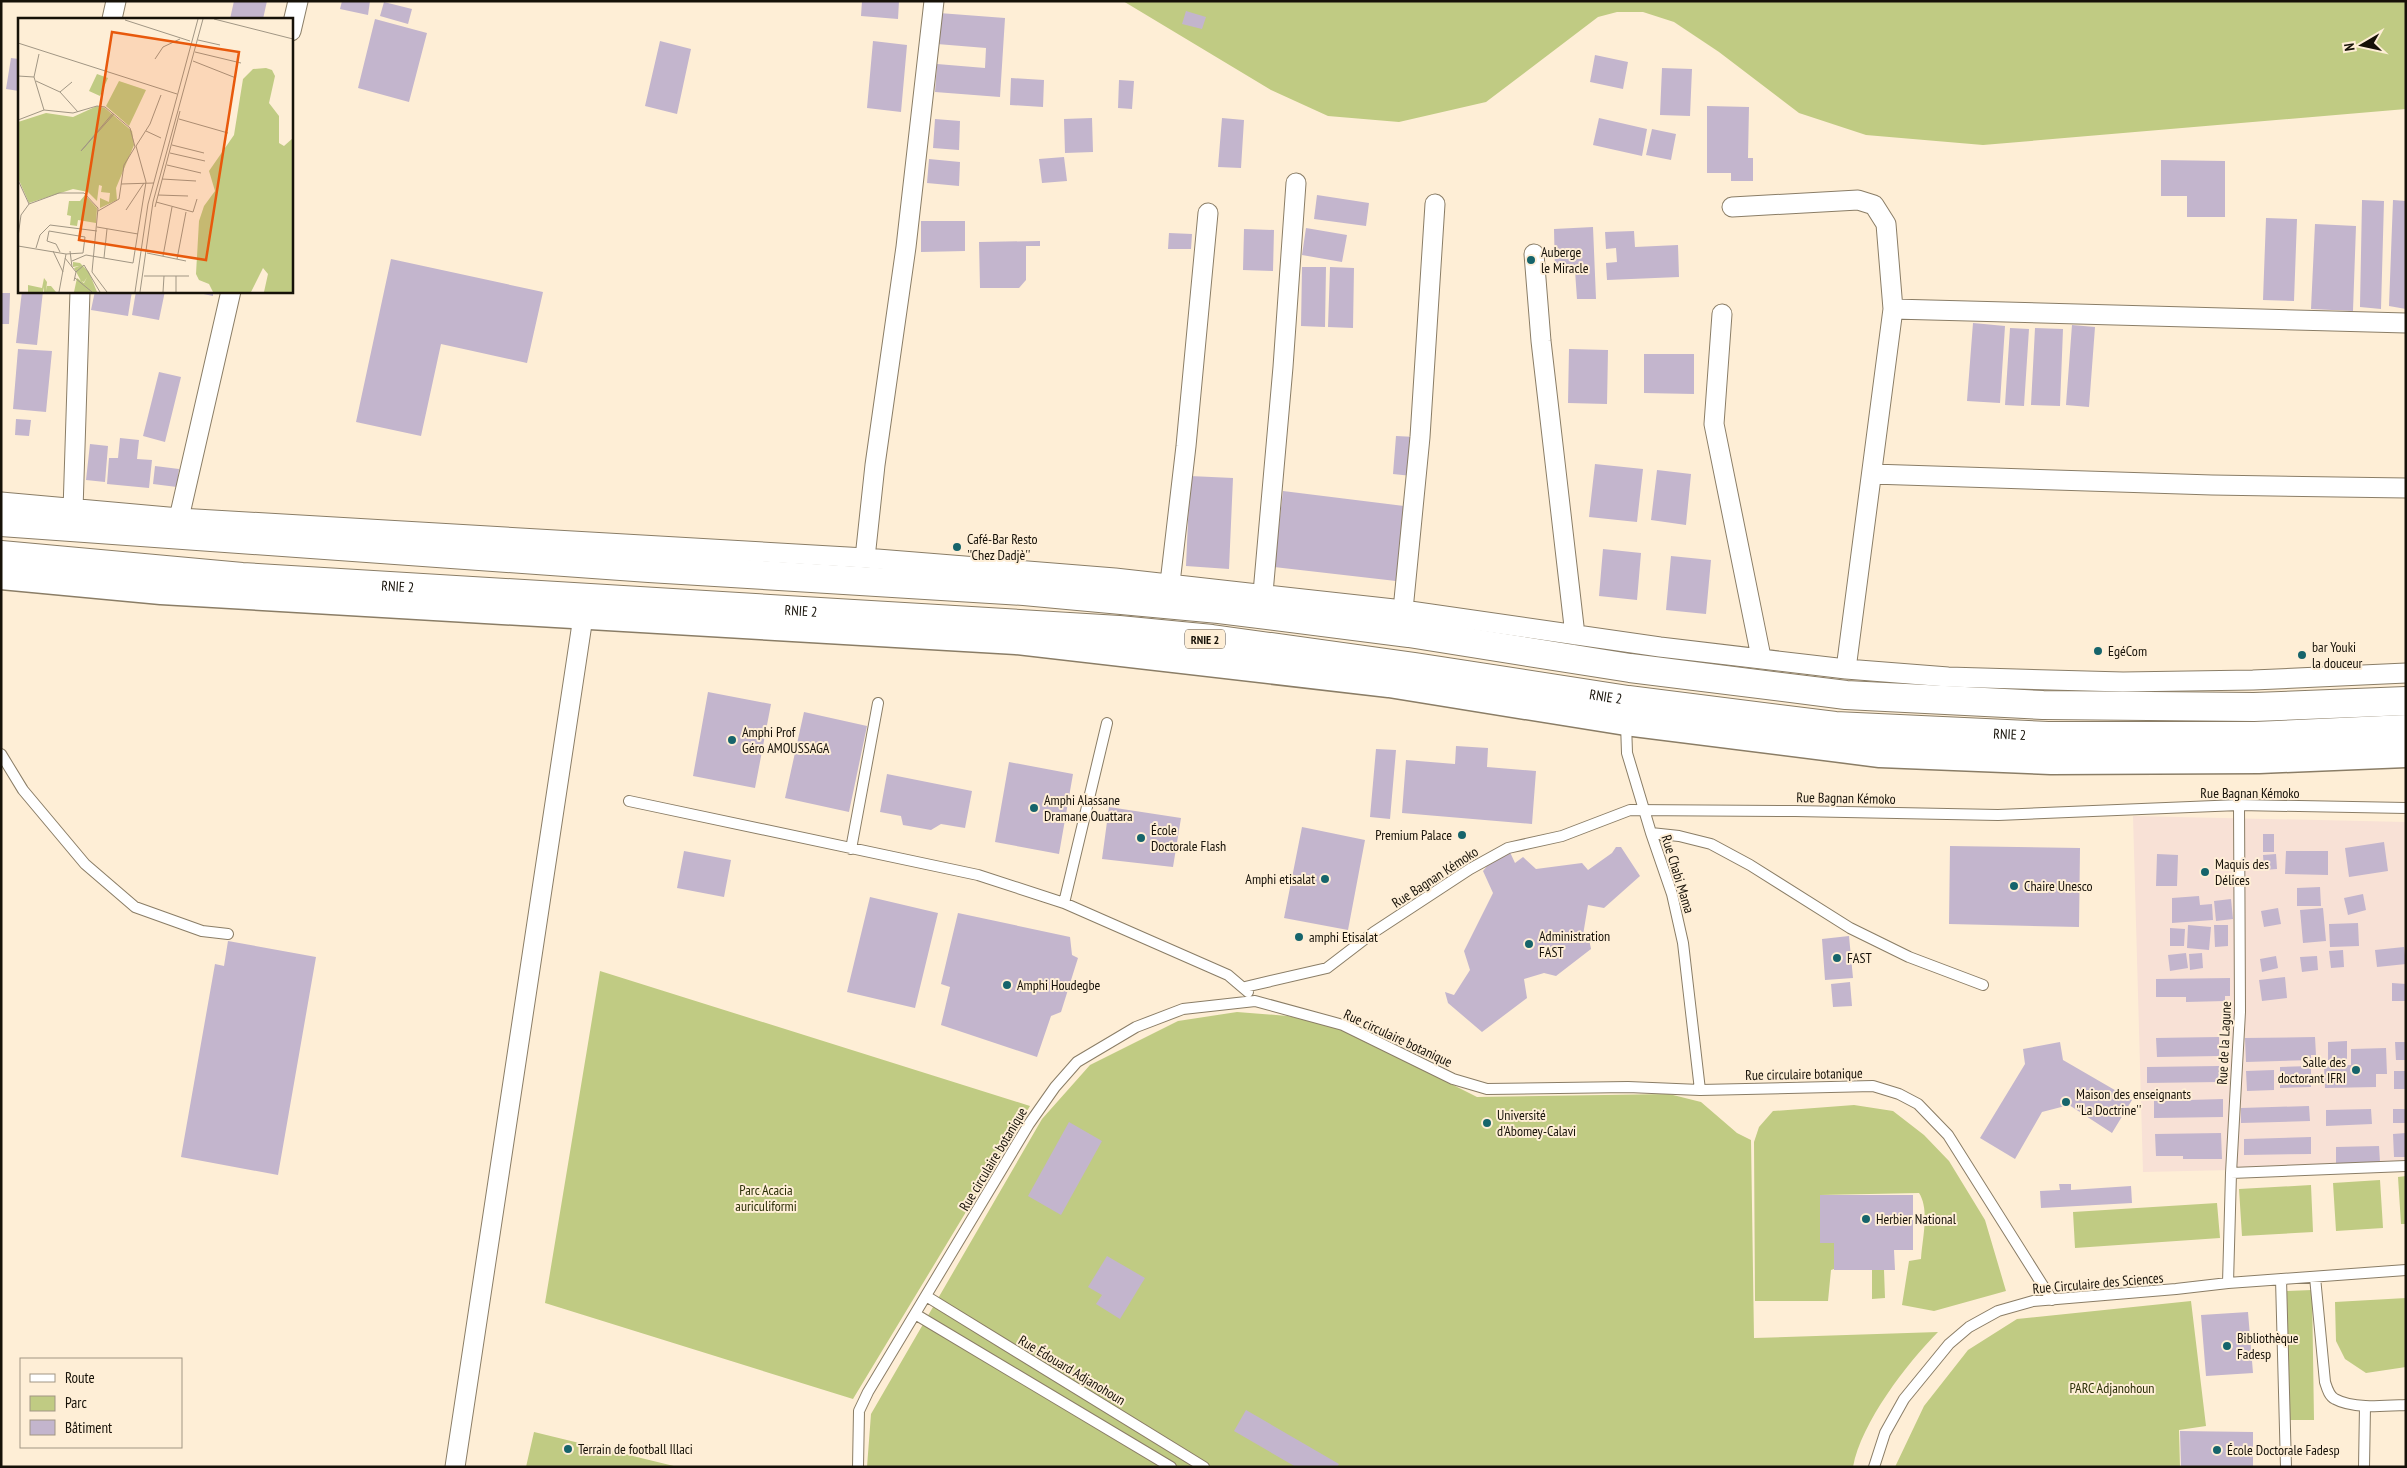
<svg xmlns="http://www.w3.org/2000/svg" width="2407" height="1468" viewBox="0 0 2407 1468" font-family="'PT Sans Narrow',sans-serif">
<rect width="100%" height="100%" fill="#feeed6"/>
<path fill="#f8e1d6" d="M2133,816L2406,822V1166L2143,1172Z"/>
<path fill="#c0cb83" d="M1123,1H2406V109L1983,145L1866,135L1799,113L1719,52L1674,22L1643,12H1617L1598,17L1486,102L1399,122L1328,116L1271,90Z
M600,971L1030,1106L853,1399L545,1303Z
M1237,1012L1288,1016L1338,1027L1477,1097L1669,1094L1701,1102L1737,1133L1751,1140L1754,1338L1938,1332C1907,1363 1861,1423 1853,1467H867L871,1414L1042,1119L1090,1065L1178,1021Z
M1854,1105L1893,1111L1924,1135L1949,1161L1985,1220L2006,1291L1934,1311L1902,1305L1909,1261L1921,1259C1922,1239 1930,1210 1919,1193L1820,1195V1243H1834V1269L1831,1270L1828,1301H1755L1754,1142L1759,1127L1773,1111Z
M2406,1176V1224H2401L2398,1177Z
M2380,1180L2383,1228L2336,1231L2333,1183Z
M2311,1185L2313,1232L2242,1236L2239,1189Z
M2217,1203L2220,1238L2075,1248L2073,1212Z
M1872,1270H1884L1885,1298L1872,1299Z
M2312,1290L2314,1420H2289L2287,1291Z
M2406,1298V1367L2366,1373L2345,1359L2336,1341L2335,1302Z
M2191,1301L2206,1426L2179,1430L2180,1467H1895L1924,1406L1968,1350L2017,1319Z
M534,1432L678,1467H526Z"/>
<path fill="#c3b5cd" d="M234,1H267L263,19H230Z
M342,1H370L368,15L340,9Z
M862,1H899L898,19L861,16Z
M384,2L412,9L408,24L380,16Z
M1186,11L1206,17L1202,29L1182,24Z
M939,13L1005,18L1000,97L935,92L937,64L985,68L986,48L937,44Z
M375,19L427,33L409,102L358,88Z
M660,41L691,49L677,114L645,106Z
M873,41L907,45L901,112L867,108Z
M1595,55L1628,62L1623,89L1590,82Z
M11,58L19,59V91L6,89Z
M1662,68L1692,69L1690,116L1660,115Z
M1011,78L1044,80L1043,107L1010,105Z
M1119,80L1134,81L1132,109L1118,108Z
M1707,106L1749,107L1748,158H1753V181H1731V173H1707Z
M1092,118L1093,152L1065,153L1064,119Z
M1222,118L1244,120L1241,168L1218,167Z
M1599,118L1647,129L1642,156L1593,145Z
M935,119L960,121L959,150L933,148Z
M1652,129L1676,134L1671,160L1646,155Z
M1064,157L1067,181L1042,183L1039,159Z
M929,159L960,162L959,186L927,183Z
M2161,160L2225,161V217H2187V196H2161Z
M1317,195L1369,203L1366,226L1314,219Z
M2362,200L2384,201L2381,309L2360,307Z
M2393,200L2406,201V309L2389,306Z
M2266,218L2297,219L2294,301L2263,300Z
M921,221H965V251L921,252Z
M2315,224L2356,226L2353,311L2311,309Z
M1593,227L1596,299H1577L1575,271L1555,272L1554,229Z
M1306,228L1347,235L1342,262L1302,255Z
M1244,229L1274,230L1273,271L1243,270Z
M1634,231L1635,247L1678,245L1679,277L1607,280L1606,263L1617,262L1616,248L1606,249L1605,232Z
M1169,233L1192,234L1191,249H1168Z
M1040,241V246H1026V280L1019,288H980L979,242Z
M391,259L543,292L527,363L441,344L421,436L356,422Z
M1302,267H1326L1325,327L1301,326Z
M1330,267L1354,268L1353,328L1328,327Z
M22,291H43L37,345L16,343Z
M95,291H132L128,316L91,310Z
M136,291H165L159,320L132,315Z
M189,291H213V296Z
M1,293H10L9,324H1Z
M1973,323L2005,326L2000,403L1967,401Z
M2072,325L2095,327L2089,407L2066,405Z
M2010,328L2029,329L2024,406L2005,405Z
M2035,328L2063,329L2060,406L2031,405Z
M18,349L52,351L46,412L13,409Z
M1569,349L1608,350L1607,404L1568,403Z
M1644,354H1694V394L1644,393Z
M159,372L181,377L165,442L143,436Z
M16,419L31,420L29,436L15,435Z
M1396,436L1416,437L1412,476L1393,474Z
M120,438L139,440L137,459L152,460L149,488L107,484L109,458H118Z
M90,444L108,446L105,482L86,480Z
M1595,464L1643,469L1637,522L1589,517Z
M155,466L179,469L177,487L153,484Z
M1657,470L1691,474L1686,525L1651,520Z
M1190,476L1233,478L1229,569L1186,566Z
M1283,491L1404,506L1396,581L1274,567Z
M1603,549L1641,553L1637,600L1599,596Z
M1671,556L1711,560L1706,614L1666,610Z
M708,692L771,704L755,788L693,776Z
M804,712L867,726L849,812L785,798Z
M1456,746L1488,748L1487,767L1536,771L1532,824L1402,813L1406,760L1455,764Z
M1376,749L1396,750L1390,819L1370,817Z
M1009,762L1073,774L1059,854L995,842Z
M887,774L972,791L965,828L941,824L931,830L903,825L901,816L880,812Z
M1109,807L1181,818L1173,867L1102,859Z
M1302,827L1365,840L1348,930L1284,918Z
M2263,834H2274V852H2263Z
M2384,842L2388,871L2349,877L2345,848Z
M1950,846L2080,848L2079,927L1949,924Z
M1616,847H1621L1640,876L1604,908L1588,905L1583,935L1589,939L1591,949L1556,976L1544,973L1524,979L1527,998L1482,1032L1448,1003L1445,992L1454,995L1470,970L1464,951L1493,893L1483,871L1495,856L1508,848L1515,863L1523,857L1536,869L1582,863L1588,870L1612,853Z
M684,851L731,860L724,897L677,888Z
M2286,851H2328V875L2285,874Z
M2157,854L2178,855L2177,886H2156Z
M2276,854L2277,869L2264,870L2263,855Z
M2320,887L2321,906H2297V888Z
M2363,894L2366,910L2348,915L2344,898Z
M2199,896L2200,905L2212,904L2213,920L2172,923V898Z
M870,897L938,913L915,1008L847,992Z
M2231,899L2233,919L2216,921L2214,901Z
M2278,908L2281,924L2264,927L2261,911Z
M2323,908L2326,941L2303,943L2300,910Z
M958,913L1070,937L1072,955L1078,958L1061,1012L1051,1016L1037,1057L941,1025L950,987L941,984Z
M2358,923L2359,946L2330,947L2329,924Z
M2188,925L2211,927L2209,950L2187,948Z
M2214,925H2228V946L2215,947Z
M2170,928L2185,929L2184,946H2170Z
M1849,936L1853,978L1825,980L1822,939Z
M228,941L316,957L278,1175L181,1157L215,964L224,966Z
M2404,947L2406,964L2377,967L2375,950Z
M2343,950L2344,967L2331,968L2329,951Z
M2186,953L2188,968L2170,971L2168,955Z
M2202,953L2203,968L2190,970L2189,954Z
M2276,956L2278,968L2262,972L2260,959Z
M2317,956L2318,970L2302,972L2300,957Z
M2285,977L2287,998L2262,1001L2259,980Z
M2230,978V996H2225V1001L2186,1002V997H2156V979Z
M1850,982L1852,1006L1833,1007L1831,984Z
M2392,983L2406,984V1001H2392Z
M2219,1037V1056L2157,1057L2156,1038Z
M2315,1037L2316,1055H2311V1060L2246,1062L2245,1038Z
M2347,1041V1060H2328V1042Z
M2060,1042L2063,1060L2132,1100L2112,1133L2069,1105L2042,1112L2015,1159L1980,1138L2025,1064L2023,1049Z
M2395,1042H2406V1060H2396Z
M2386,1048L2387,1074H2376V1087L2325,1088L2324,1066L2351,1065V1049Z
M2219,1066V1082L2147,1083V1067Z
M2311,1066V1087L2280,1088V1067Z
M2274,1070V1090L2247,1091L2246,1071Z
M2394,1071H2406V1089H2394Z
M2223,1099V1117L2154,1118V1101Z
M2309,1106L2310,1121L2241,1123V1108Z
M2371,1109L2372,1124L2326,1126V1110Z
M2393,1109H2406V1123H2393Z
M1069,1122L1102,1141L1061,1215L1028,1196Z
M2221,1133L2222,1159H2183V1156H2156L2155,1134Z
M2406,1133V1157H2394L2393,1134Z
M2311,1137V1154L2244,1155V1139Z
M2379,1146L2380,1162L2336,1164V1147Z
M2059,1184H2071V1190L2131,1186L2132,1203L2041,1208L2040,1191L2060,1190Z
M1820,1195H1913V1250H1894L1895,1270H1834V1243H1820Z
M1107,1256L1145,1278L1120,1319L1096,1304L1102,1295L1088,1287Z
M2248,1312L2253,1373L2206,1376L2201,1315Z
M1246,1410L1339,1464L1337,1467H1296L1234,1431Z
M2180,1431L2253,1432V1467H2181Z"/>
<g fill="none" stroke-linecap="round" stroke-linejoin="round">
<defs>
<path id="lane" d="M1626,723L1627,753L1651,833L1672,894L1683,943L1700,1090
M1,754L23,790L85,864L135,907L202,931L228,934
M629,801L978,875L1064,903L1228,975L1248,992
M1651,833L1679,836L1711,844L1750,865L1850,928L1909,957L1983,985
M851,849L878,703
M1064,903L1107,723
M1245,987L1327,968L1374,932L1470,869L1508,848L1562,836L1630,810L1795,811L1998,815L2239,805L2406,808
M2231,1173L2406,1166
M2315,1277L2325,1382C2327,1388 2329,1396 2335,1399C2353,1409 2385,1406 2406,1405
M2281,1279L2286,1467
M2228,1283L2231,1173L2240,1012L2239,805
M926,1296L1204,1467
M915,1314L1171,1467
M858,1467L859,1411L868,1392L1029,1124L1055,1087L1077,1062L1136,1027L1183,1009L1255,1001L1343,1025L1453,1079L1487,1089L1628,1087L1700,1090L1873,1086L1899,1094L1918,1104L1948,1135L2052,1300
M1874,1467L1885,1433L1904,1399L1949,1344L1969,1327L1998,1311L2033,1301L2176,1289L2228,1283L2406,1270
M2364,1467L2365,1406"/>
<path id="street" d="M112,19L116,1
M291,31L298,1
M1732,207L1858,200L1874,205L1886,224L1893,309L1846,669
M1534,254L1541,341L1575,635
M1893,309L2406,323
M1722,314L1714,424L1761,657
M1872,474L2212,485L2406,488
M1,502L179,518L865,558L1115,578L1403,610L1660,647L1846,669L1948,677L2123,682L2253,680L2406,673
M73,510L80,291
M179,518L231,291
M865,558L875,465L906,247L934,1
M1170,583L1186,446L1208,213
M1263,593L1283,367L1296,183
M1403,610L1420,437L1435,204
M455,1467L583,617"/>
<path id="secondary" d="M1,576L161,591L1016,641L1389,684L1626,722L1880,754L2051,761L2259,760L2406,754"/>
<g id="highway">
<path d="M1,522L649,568L1024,591L1219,609L1409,633L1630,668L1846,695L2043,705L2254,707L2406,701"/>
<path id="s1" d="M1,555L242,577L1119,630L1212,639L1415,667L1628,700L1835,726L2048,736H2255L2406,729"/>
</g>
</defs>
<use href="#lane" stroke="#8a7d66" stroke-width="12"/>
<use href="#street" stroke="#8a7d66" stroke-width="21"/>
<use href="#secondary" stroke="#8a7d66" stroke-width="29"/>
<use href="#highway" stroke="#8a7d66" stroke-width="30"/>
<use href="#lane" stroke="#fff" stroke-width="10"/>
<use href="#street" stroke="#fff" stroke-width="19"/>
<use href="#secondary" stroke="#fff" stroke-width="26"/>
<use href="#highway" stroke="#fff" stroke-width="28"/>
</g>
<g fill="#16646b" stroke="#feeed6" stroke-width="2">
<circle cx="1531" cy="260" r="5"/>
<circle cx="957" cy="547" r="5"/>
<circle cx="2098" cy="651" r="5"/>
<circle cx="2302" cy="655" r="5"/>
<circle cx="732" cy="740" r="5"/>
<circle cx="1034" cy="808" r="5"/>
<circle cx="1462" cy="835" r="5"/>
<circle cx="1141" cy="838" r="5"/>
<circle cx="2205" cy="872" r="5"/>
<circle cx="1325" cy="879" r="5"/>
<circle cx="2014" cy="886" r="5"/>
<circle cx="1299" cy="937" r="5"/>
<circle cx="1529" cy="944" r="5"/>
<circle cx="1837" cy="958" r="5"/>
<circle cx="1007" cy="985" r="5"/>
<circle cx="2356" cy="1070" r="5"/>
<circle cx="2066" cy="1102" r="5"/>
<circle cx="1487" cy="1123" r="5"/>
<circle cx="1866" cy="1219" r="5"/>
<circle cx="2227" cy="1346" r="5"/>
<circle cx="568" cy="1449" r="5"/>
<circle cx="2217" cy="1450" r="5"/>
</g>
<g text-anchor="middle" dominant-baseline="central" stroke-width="4" stroke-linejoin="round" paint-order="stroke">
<rect fill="#feeed6" stroke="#5c5346" stroke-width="1" x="1185" y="629.5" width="40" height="19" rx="4"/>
<g font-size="12" font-weight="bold" fill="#161108">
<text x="1205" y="639">RNIE 2</text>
</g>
<g font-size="14" fill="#161108" stroke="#feeed6" text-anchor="start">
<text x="1541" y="252">Auberge<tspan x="1541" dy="16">le Miracle</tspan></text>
<text x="967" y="539">Café-Bar Resto<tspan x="967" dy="16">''Chez Dadjè''</tspan></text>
<text x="2312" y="647">bar Youki<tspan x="2312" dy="16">la douceur</tspan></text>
<text x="2108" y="651">EgéCom</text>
<text x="742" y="732">Amphi Prof<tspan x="742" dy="16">Géro AMOUSSAGA</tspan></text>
<text x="1044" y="800">Amphi Alassane<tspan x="1044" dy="16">Dramane Ouattara</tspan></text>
<text x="1151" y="830">École<tspan x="1151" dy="16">Doctorale Flash</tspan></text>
<text x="1452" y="835" text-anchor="end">Premium Palace</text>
<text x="2215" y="864">Maquis des<tspan x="2215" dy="16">Délices</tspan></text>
<text x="1315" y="879" text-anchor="end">Amphi etisalat</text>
<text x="2024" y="886">Chaire Unesco</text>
<text x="1539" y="936">Administration<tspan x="1539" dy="16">FAST</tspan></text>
<text x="1309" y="937">amphi Etisalat</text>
<text x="1847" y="958">FAST</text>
<text x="1017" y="985">Amphi Houdegbe</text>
<text x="2346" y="1062" text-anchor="end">Salle des<tspan x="2346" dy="16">doctorant IFRI</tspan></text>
<text x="2076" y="1094">Maison des enseignants<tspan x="2076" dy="16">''La Doctrine''</tspan></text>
<text x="1497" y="1115">Université<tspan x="1497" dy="16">d'Abomey-Calavi</tspan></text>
<text x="1876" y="1219">Herbier National</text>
<text x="2237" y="1338">Bibliothèque<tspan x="2237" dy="16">Fadesp</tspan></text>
<text x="578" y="1449">Terrain de football Illaci</text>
<text x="2227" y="1450">École Doctorale Fadesp</text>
</g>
<g font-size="14" fill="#161108" stroke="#feeed6">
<text stroke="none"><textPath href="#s1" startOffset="398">RNIE 2</textPath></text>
<text stroke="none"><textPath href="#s1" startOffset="802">RNIE 2</textPath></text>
<text stroke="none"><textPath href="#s1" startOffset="1612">RNIE 2</textPath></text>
<text stroke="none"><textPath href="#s1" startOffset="2018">RNIE 2</textPath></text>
<text x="2250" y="793">Rue Bagnan Kémoko</text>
<text transform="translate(1846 798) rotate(1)">Rue Bagnan Kémoko</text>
<text transform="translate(1678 874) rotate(73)">Rue Chabi Mama</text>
<text transform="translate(1435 877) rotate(-33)">Rue Bagnan Kémoko</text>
<text transform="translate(1398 1038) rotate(25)">Rue circulaire botanique</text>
<text transform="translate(2224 1043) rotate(-87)">Rue de la Lagune</text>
<text transform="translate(1804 1074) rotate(-1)">Rue circulaire botanique</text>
<text transform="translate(993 1159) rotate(-59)">Rue circulaire botanique</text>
<text transform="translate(2098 1283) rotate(-5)">Rue Circulaire des Sciences</text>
<text transform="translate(1072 1370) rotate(31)">Rue Édouard Adjanohoun</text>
</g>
<g font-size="14" fill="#2b2f07" stroke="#feeed6">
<text x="766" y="1190">Parc Acacia<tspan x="766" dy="16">auriculiformi</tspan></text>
<text x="2112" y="1388">PARC Adjanohoun</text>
</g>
</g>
<g transform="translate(18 18)">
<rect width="275" height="275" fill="#feeed6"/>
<path d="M248,50L254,52L257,58L251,85L261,98V125L266,128L275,120V274H246L250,256L245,250L233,274H195L191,266L181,262L178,256L181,203L186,188L197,173L191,153L216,117L225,61L235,51ZM79,56L90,60L82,78L71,73ZM101,63L128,72L111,108L88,88ZM79,88L87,90L114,113L116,127L98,170L99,182L82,190V180L91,184L92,175L83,174L84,168L81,167L79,183L70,174L55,171L11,185L0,160V104L28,95L55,99ZM67,177L79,190L78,205L60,202L59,208L52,207L53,198L49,197L51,183H62ZM55,244L62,245L71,254L79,274H56L59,260L66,265L69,259L66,264L63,263L56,250L61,248L55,249ZM26,260L29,264L28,273L29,268H33L38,274H26V269L25,274H10V267L24,270Z" fill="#c0cb83"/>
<path fill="none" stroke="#a19684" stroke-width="1" d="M196,1L275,21M107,2L172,23M180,22L202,27M0,25L159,76M177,34L223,45M21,36L16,59L26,92M137,41L145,29L162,21M175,43L218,60M0,58L16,59M18,63L42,74L60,94M42,74L54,64M95,95L63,133L96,96M161,101L210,115M0,102L26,92L55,95L79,88L87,89L112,110L117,129L106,147L101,181L80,193M128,113L143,120M154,127L186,135M118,128L132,106L143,77M152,135L187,143M149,147L183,155M144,161L178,163M0,162L11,186M103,166L136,165M140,177L170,178M138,184L175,194L179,181M137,189L162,93M108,192L126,165M79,209L120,216M0,219L3,197L11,186L41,175H66L80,190L74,254M0,228L48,236L65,235M18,230L22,217L32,207L79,213M35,233L45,254M52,233L54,249M42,234L38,226L29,223L31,213L67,219M65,235L67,219M129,235L168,243M145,238L154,189M47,240L58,254M86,240L89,211M159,241L168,194M54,243L68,237L115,245L128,164L118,128M66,247L82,274M74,254L89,274M126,258H171M57,260L74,274M56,263L58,254L66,247M41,274L48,236M117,274L130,186L180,1M122,274L135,184L185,1M145,274L146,258M158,274V258"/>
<path fill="#e8590c" fill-opacity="0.15" stroke="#e8590c" stroke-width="2.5" d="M94,14L221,34L188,242L61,222Z"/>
<rect width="275" height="275" fill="none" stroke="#161108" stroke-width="2.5"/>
</g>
<rect width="2407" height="1468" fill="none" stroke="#161108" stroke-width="5"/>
<rect x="20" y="1358" width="162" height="90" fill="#feeed6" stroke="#a19684"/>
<rect x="30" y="1374" width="25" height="8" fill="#ffffff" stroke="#a19684"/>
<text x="65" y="1383" font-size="15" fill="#161108">Route</text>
<rect x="30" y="1396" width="25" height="15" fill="#c0cb83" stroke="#a19684"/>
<text x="65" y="1408" font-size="15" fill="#161108">Parc</text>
<rect x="30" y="1420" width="25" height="15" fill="#c3b5cd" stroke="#a19684"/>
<text x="65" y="1433" font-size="15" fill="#161108">Bâtiment</text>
<g transform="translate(2362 45) rotate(261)" stroke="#feeed6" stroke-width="4" paint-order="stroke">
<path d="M0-4L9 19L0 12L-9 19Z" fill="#161108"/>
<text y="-8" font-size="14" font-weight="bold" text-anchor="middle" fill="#161108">N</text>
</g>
</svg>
